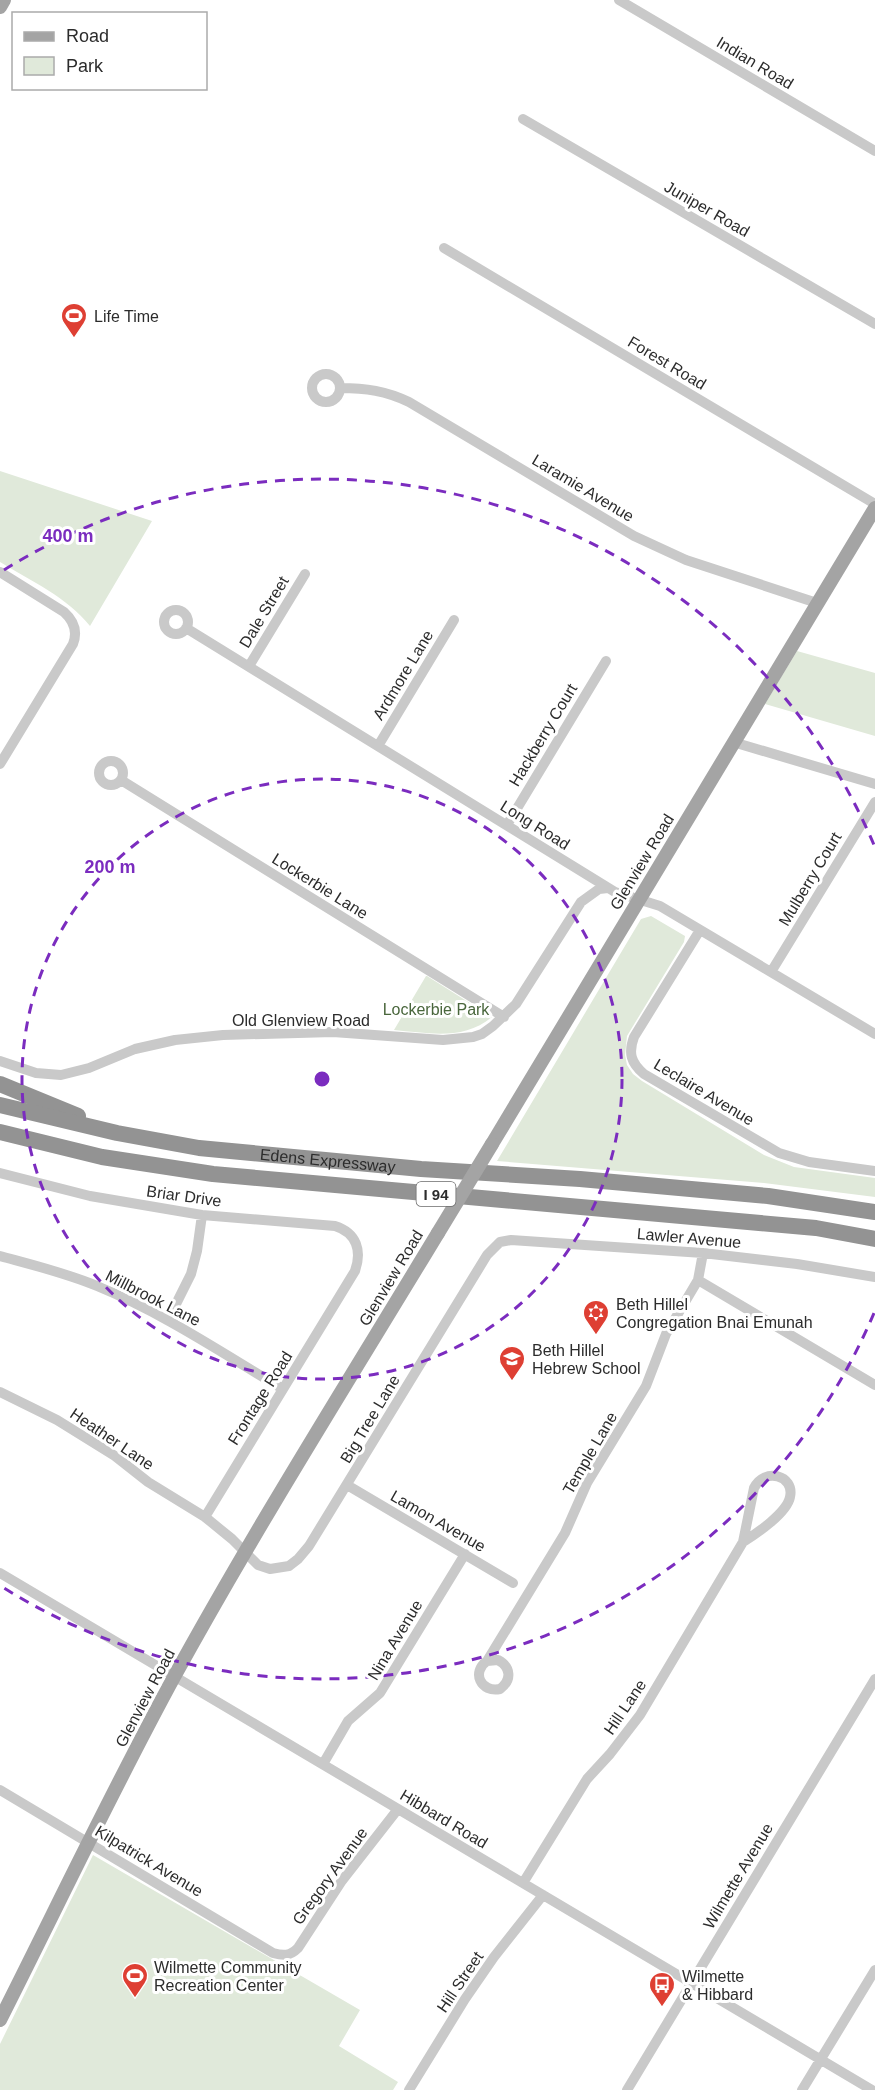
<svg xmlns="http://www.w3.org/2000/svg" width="875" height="2090" viewBox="0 0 875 2090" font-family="Helvetica,sans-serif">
<rect width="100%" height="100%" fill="#fff"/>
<path fill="#e0e9da" d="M0,471L152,521L90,626C67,597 31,581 0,562Z
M797,651L875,673V736L765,704Z
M651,916L685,936L684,942L627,1036L625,1055L627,1065L633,1074L642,1081L764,1155L794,1167L875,1178V1197L764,1183L497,1161L641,919Z
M426,976H427L492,1017C463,1041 429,1033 394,1030Z
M93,1855L360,2010L339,2046L398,2082L393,2090H0V2044Z"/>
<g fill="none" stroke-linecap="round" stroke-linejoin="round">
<path stroke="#c9c9c9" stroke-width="10" d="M619,0L875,151
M523,119L875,324
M444,248L875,504
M312 388a14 14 0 1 1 28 0a14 14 0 1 1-28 0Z
M340,388C366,388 386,391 409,402L634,536L686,560L817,603
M0,572L64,612C74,621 78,631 73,644L0,764
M164 622a12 12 0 1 1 24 0a12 12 0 1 1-24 0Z
M186,628L615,892L660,906L875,1034
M249,666L305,574
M733,742L875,784
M378,746L454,620
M99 773a12 12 0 1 1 24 0a12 12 0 1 1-24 0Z
M121,780L504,1017
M507,825L606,661
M700,930L634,1037C628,1053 631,1063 644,1074L779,1153L809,1162L875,1171
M771,972L875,802
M0,1061L36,1073L61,1075L89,1068L135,1049L175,1040L223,1035L333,1032L443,1040L473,1037L482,1034L493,1026L516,1004L581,902L599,889L608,888
M0,1173L90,1196L202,1215L335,1226C357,1233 362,1251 355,1271L205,1517
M0,1256C33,1265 66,1273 97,1286C163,1313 222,1353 283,1389
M698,1280L875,1385
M168,1320L191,1274L197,1251L202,1215
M0,1392L57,1420L115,1456L148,1482L205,1517L232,1539L258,1565L270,1569L289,1566L298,1559L309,1546L487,1255L500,1242L511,1240L703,1253L797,1264L875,1277
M347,1485L513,1583
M0,1573L872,2090
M487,1661L498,1660C511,1667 512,1680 500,1689C481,1693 471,1672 487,1661L565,1533L587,1483L646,1386L666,1334L698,1280L703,1253
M323,1764L348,1721L380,1693L465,1554
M0,1790L273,1953C284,1956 290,1956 298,1948L341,1882L398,1809
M523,1883L587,1779L610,1754L640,1715L743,1542C756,1534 787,1513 790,1497C795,1475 764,1467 754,1488L743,1542
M409,2090L465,1999L494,1957L543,1895
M627,2090L875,1679
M802,2090L875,1970"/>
<path stroke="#a4a4a4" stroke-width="14" d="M0,7L4,0
M492,1144L875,508
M0,2020C58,1905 113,1789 174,1677C257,1526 349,1380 438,1233"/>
<g stroke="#939393" stroke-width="16">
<path d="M0,1084L78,1116"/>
<path id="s1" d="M0,1105L117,1133L199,1148L421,1169L580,1179L768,1196L875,1212"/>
<path d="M0,1132L102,1157L213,1174L816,1228L875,1239"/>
</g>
<path stroke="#a4a4a4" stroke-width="14" d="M438,1233L492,1144"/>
</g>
<g fill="none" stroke="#7b2cbf" stroke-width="3" stroke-dasharray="10 8">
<circle cx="322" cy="1079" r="300"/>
<path d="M874 1313A600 600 0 0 1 4 1588M4 570A600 600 0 0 1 874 845"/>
</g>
<defs>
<symbol id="stadium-pin" viewBox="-11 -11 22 30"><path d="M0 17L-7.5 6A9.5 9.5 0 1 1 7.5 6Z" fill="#de3f33" stroke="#fff"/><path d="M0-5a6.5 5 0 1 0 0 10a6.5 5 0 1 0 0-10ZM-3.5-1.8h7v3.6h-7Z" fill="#fff"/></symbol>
<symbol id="synagogue-pin" viewBox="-11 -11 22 30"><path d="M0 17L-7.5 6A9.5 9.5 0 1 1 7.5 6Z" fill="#de3f33" stroke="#fff"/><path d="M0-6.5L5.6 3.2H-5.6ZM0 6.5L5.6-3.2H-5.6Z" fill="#fff"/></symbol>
<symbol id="school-pin" viewBox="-11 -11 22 30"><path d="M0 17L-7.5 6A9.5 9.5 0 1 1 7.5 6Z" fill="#de3f33" stroke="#fff"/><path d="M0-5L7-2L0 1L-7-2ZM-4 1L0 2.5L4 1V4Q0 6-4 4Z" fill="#fff"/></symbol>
<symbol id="bus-pin" viewBox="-11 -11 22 30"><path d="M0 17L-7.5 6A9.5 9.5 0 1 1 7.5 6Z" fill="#de3f33" stroke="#fff"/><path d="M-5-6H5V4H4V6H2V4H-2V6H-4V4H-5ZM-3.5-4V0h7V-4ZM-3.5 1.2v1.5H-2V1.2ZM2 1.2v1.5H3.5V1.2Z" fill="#fff"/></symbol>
</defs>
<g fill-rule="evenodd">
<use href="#stadium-pin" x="59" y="301" width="30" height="40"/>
<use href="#synagogue-pin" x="581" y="1298" width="30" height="40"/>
<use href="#school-pin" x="497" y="1344" width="30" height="40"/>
<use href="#stadium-pin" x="120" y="1961" width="30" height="40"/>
<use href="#bus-pin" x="647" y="1970" width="30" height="40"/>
</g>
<g text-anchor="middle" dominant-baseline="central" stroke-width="6" stroke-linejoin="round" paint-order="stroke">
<rect fill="#fff" stroke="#6b6b6b" stroke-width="1.5" x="416.5" y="1182" width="39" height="24" rx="4.5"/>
<g font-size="15" font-weight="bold" fill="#2c2c2c">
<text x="436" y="1194">I 94</text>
</g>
<g font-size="16" fill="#2c2c2c" stroke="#fff">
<text transform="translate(755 63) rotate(31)">Indian Road</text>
<text transform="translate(707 209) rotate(30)">Juniper Road</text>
<text transform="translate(667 363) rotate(31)">Forest Road</text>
<text transform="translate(583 488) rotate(31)">Laramie Avenue</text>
<text transform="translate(264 612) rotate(-59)">Dale Street</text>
<text transform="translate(403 675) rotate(-59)">Ardmore Lane</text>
<text transform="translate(543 735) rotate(-59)">Hackberry Court</text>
<text transform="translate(535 825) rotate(32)">Long Road</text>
<text transform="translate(642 862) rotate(-59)">Glenview Road</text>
<text transform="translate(810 879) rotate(-59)">Mulberry Court</text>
<text transform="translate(320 886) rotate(32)">Lockerbie Lane</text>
<text x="301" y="1020">Old Glenview Road</text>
<text transform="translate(704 1092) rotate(31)">Leclaire Avenue</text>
<text stroke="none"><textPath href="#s1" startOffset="333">Edens Expressway</textPath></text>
<text transform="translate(184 1196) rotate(8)">Briar Drive</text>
<text transform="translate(689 1238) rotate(5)">Lawler Avenue</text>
<text transform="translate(391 1278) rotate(-59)">Glenview Road</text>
<text transform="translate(153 1298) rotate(27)">Millbrook Lane</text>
<text transform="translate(260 1398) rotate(-58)">Frontage Road</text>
<text transform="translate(370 1419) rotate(-59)">Big Tree Lane</text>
<text transform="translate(112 1439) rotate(34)">Heather Lane</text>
<text transform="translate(590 1453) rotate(-60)">Temple Lane</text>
<text transform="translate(438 1521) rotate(30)">Lamon Avenue</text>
<text transform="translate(395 1640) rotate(-59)">Nina Avenue</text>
<text transform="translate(145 1698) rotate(-62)">Glenview Road</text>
<text transform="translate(625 1707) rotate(-56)">Hill Lane</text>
<text transform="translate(444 1819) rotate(31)">Hibbard Road</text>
<text transform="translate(149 1861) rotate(31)">Kilpatrick Avenue</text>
<text transform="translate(330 1876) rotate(-54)">Gregory Avenue</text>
<text transform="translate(738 1876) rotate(-59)">Wilmette Avenue</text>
<text transform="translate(460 1982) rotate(-56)">Hill Street</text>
</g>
<g font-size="16" fill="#2c2c2c" stroke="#fff" text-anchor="start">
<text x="94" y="316">Life Time</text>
<text x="616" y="1304">Beth Hillel<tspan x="616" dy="18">Congregation Bnai Emunah</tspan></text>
<text x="532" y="1350">Beth Hillel<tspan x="532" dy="18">Hebrew School</tspan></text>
<text x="154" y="1967">Wilmette Community<tspan x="154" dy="18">Recreation Center</tspan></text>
<text x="682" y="1976">Wilmette<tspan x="682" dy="18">&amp; Hibbard</tspan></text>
</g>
<g font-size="16" fill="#49663c" stroke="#fff">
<text x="436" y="1009">Lockerbie Park</text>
</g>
</g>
<circle cx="322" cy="1079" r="9" fill="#7b2cbf" stroke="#fff" stroke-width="3"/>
<g font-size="18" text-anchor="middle" font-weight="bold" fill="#7b2cbf" stroke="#fff" stroke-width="6" stroke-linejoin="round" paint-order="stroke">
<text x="68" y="542">400 m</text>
<text x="110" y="873">200 m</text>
</g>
<rect x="12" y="12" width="195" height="78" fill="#ffffff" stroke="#ababab" stroke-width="1.5"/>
<rect x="24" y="32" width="30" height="9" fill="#a4a4a4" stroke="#ababab" stroke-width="1.5"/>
<text x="66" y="42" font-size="18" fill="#2c2c2c">Road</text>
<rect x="24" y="57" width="30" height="18" fill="#e0e9da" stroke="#ababab" stroke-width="1.5"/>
<text x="66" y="72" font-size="18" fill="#2c2c2c">Park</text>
</svg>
